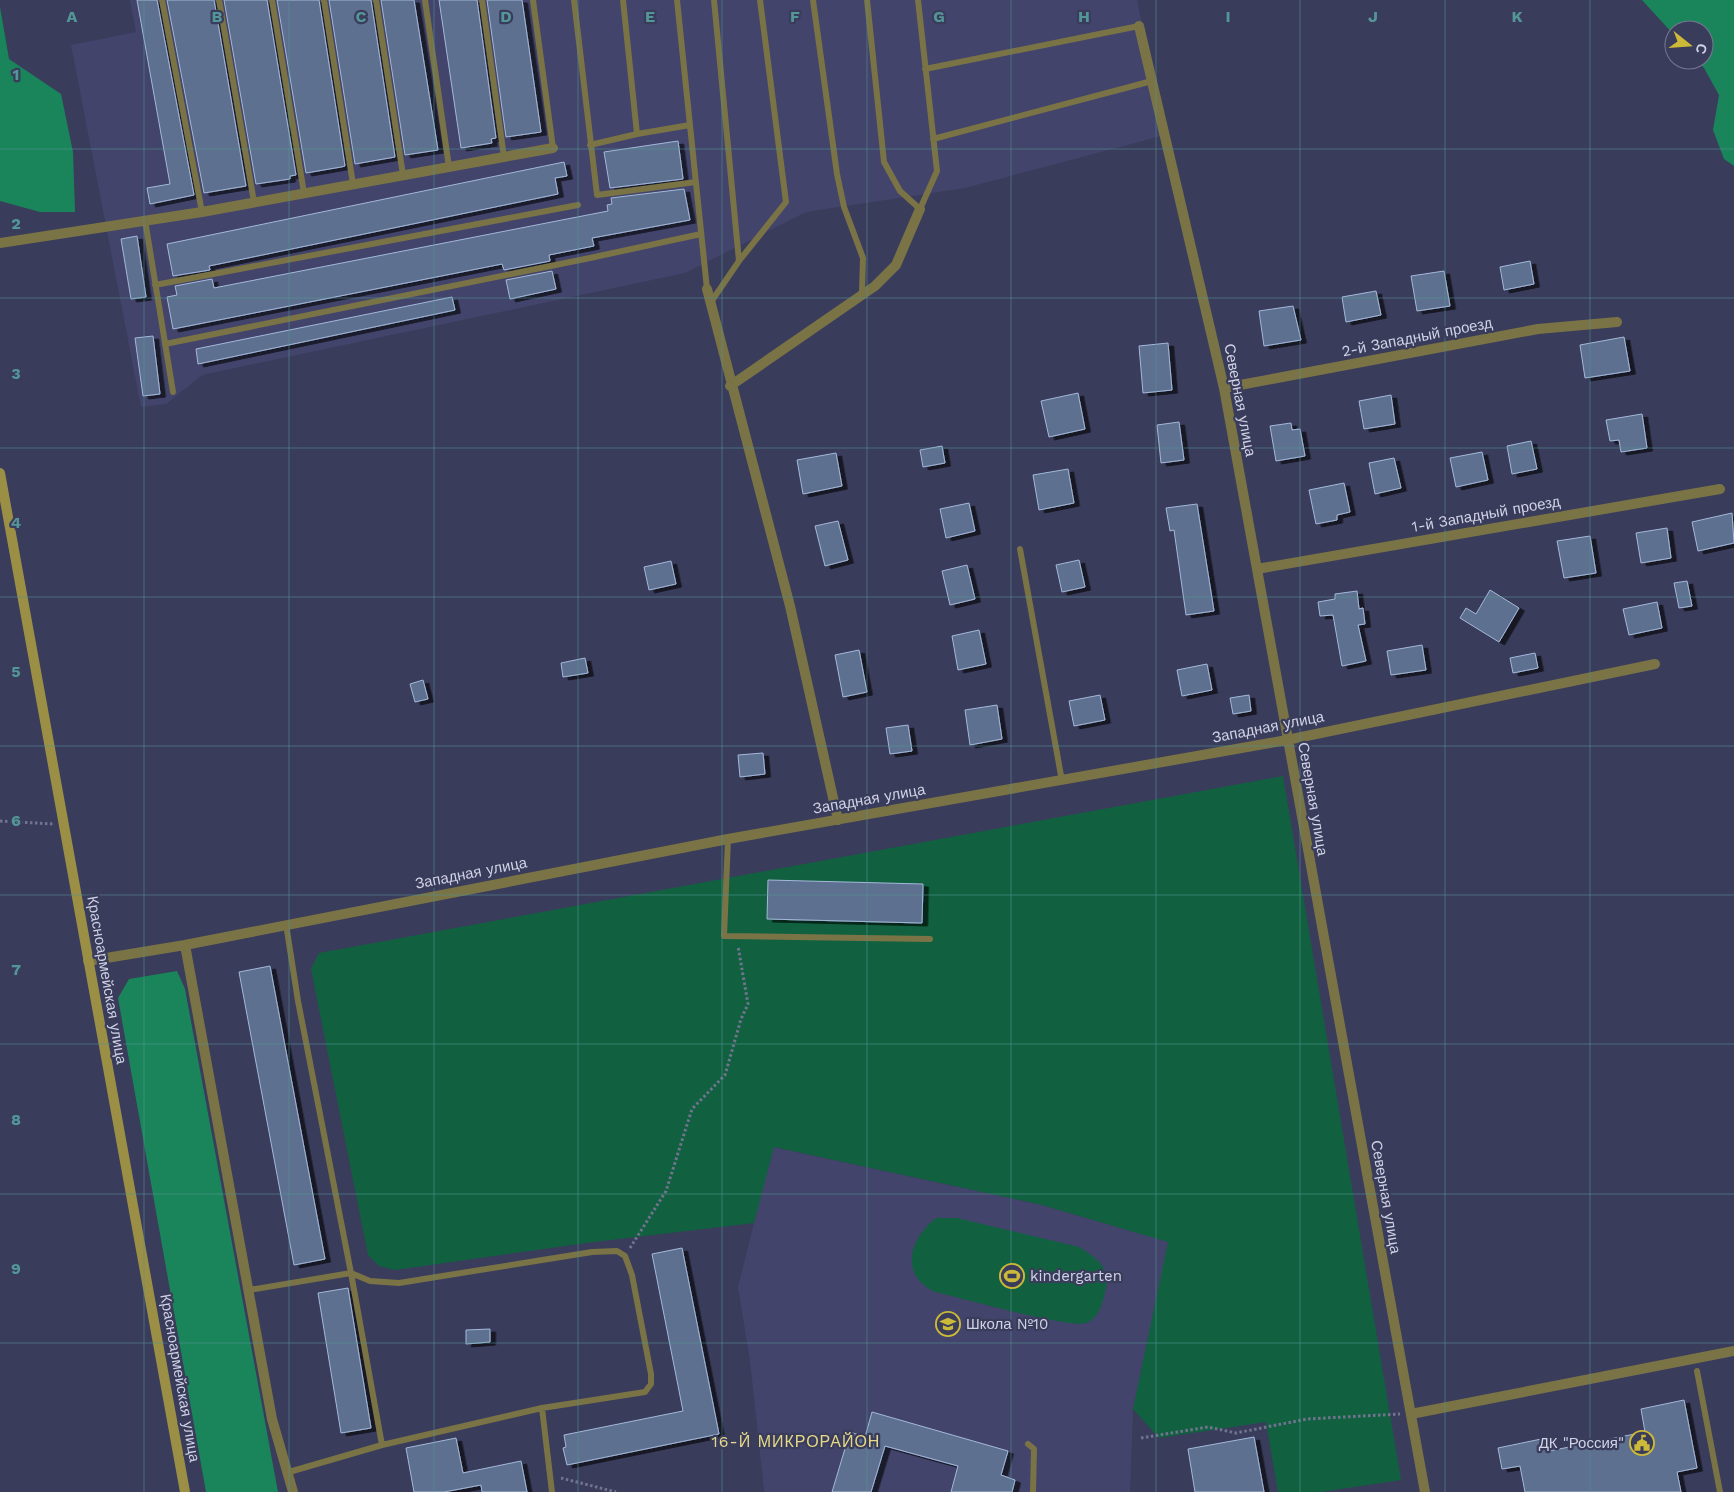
<svg xmlns="http://www.w3.org/2000/svg" width="1734" height="1492" viewBox="0 0 1734 1492" font-family="'Work Sans',sans-serif">
<defs>
<filter id="shadow"><feDropShadow dx="5.5" dy="3" stdDeviation="0" flood-color="#0009"/></filter>
</defs>
<rect width="100%" height="100%" fill="#3a3c5b"/>
<path fill="#42446b" d="M130,0H1137L1165,135L965,188L806,212L685,273L202,375L166,404L141,407L71,45L136,32Z
M773,1147L1042,1205L1169,1242L1133,1409L1130,1492H766L764,1490L750,1361L738,1287Z"/>
<path fill="#116141" d="M1283,776L1401,1480L1321,1492H1278L1266,1422L1159,1438L1133,1409L1168,1242L1042,1205L774,1147L754,1223L594,1242L395,1270L379,1266L368,1255L311,969L319,953Z
M936,1218H957L1079,1247C1095,1257 1111,1267 1106,1288C1103,1301 1100,1318 1086,1323C1071,1329 958,1297 935,1292C899,1275 909,1239 936,1218Z"/>
<path fill="#1a855a" d="M1642,0H1734V166L1724,159L1713,130L1719,95L1704,68L1697,60H1704V30H1674V35Z
M0,7L9,59L61,94L73,152L75,212H40L0,201Z
M177,971L185,989L278,1492H206L118,998L129,979Z"/>
<path fill="#5d708f" stroke="#a4b8da" filter="url(#shadow)" d="M137,0H157L194,195L150,204L147,188L170,184Z
M167,0H214L246,186L204,193Z
M224,0H267L296,175L290,176V179L256,184Z
M277,0H319L345,166L341,167L306,173Z
M329,0H371L395,157L355,164Z
M381,0H414L438,150L405,155Z
M439,0H477L496,138L491,139L492,143L461,148Z
M487,0H522L541,132L506,137Z
M678,141L683,179L610,188L604,152Z
M564,162L567,176L555,178L558,194L209,266L210,270L173,276L167,244Z
M684,189L690,220L592,238L594,246L549,255L550,261L504,270L502,264L173,329L167,297L177,295L175,286L212,279L214,288L608,211L607,205L612,204L611,198Z
M137,236L146,297L131,299L121,239Z
M1530,261L1534,284L1504,290L1500,267Z
M552,271L556,289L510,299L506,280Z
M1444,271L1450,306L1417,311L1411,276Z
M1376,291L1381,315L1346,322L1342,297Z
M452,297L455,310L198,364L196,349Z
M1293,306L1301,340L1264,346L1259,311Z
M153,336L160,394L143,396L135,338Z
M1624,337L1630,371L1585,378L1580,345Z
M1168,343L1172,390L1143,393L1139,346Z
M1078,393L1085,429L1049,437L1041,401Z
M1391,395L1395,424L1364,429L1359,401Z
M1642,414L1647,448L1621,452L1619,440L1610,441L1606,420Z
M1179,422L1184,460L1161,463L1157,425Z
M1291,423L1292,430L1300,429L1305,456L1276,461L1270,426Z
M1531,441L1537,469L1512,474L1507,446Z
M942,446L945,463L923,467L920,450Z
M1482,452L1488,480L1456,487L1450,458Z
M836,453L842,486L803,494L797,460Z
M1394,458L1401,488L1375,494L1369,463Z
M1068,469L1074,503L1039,510L1033,475Z
M1344,483L1350,512L1337,515V520L1316,524L1309,490Z
M969,503L975,531L946,538L940,509Z
M1197,504L1214,611L1186,615L1174,530L1170,531L1166,508Z
M1732,513L1734,543L1698,551L1692,522Z
M838,521L848,560L825,566L815,526Z
M1667,528L1671,558L1641,563L1636,533Z
M1590,536L1596,573L1564,578L1557,541Z
M1079,560L1085,587L1062,592L1056,565Z
M671,561L676,584L649,590L644,567Z
M967,565L975,599L950,605L942,571Z
M1687,581L1692,606L1679,608L1674,583Z
M1490,590L1519,608L1499,642L1460,618L1466,608L1476,614Z
M1357,591L1359,609L1363,608L1365,624L1358,625L1366,661L1342,666L1333,615L1320,616L1318,602L1335,599V594Z
M1657,602L1662,628L1629,635L1623,609Z
M979,630L986,664L958,670L952,636Z
M1422,645L1426,670L1391,675L1387,651Z
M859,650L867,692L843,697L835,655Z
M1535,653L1538,668L1513,673L1510,658Z
M585,658L588,673L563,677L561,663Z
M1207,664L1212,690L1182,696L1177,670Z
M423,680L428,699L415,702L410,684Z
M1100,695L1105,720L1074,726L1069,701Z
M1249,695L1251,711L1233,714L1230,698Z
M997,705L1002,739L970,745L965,710Z
M908,725L912,751L890,754L886,728Z
M763,753L765,774L740,777L738,755Z
M768,880L923,884L922,923L767,919Z
M270,966L325,1259L294,1265L239,972Z
M682,1248L719,1434L567,1465L563,1448L566,1447L564,1435L683,1411L652,1254Z
M348,1288L371,1428L341,1433L318,1293Z
M490,1329V1342L466,1344V1330Z
M1684,1400L1697,1468L1677,1472L1681,1492H1525L1520,1466L1502,1469L1498,1448L1546,1438L1549,1451L1645,1432L1641,1409Z
M872,1412L1008,1451L1001,1475L1015,1480L1012,1492H951L958,1466L885,1446L871,1492H832L850,1432L865,1437Z
M1254,1437L1264,1492H1195L1188,1449Z
M456,1438L463,1473L521,1461L527,1492H482L481,1485L444,1492H414L406,1448Z"/>
<g fill="none" stroke-linecap="round" stroke-linejoin="round">
<path stroke="#72748f" stroke-width="3" stroke-dasharray="2.5 2.5" stroke-linecap="butt" d="M0,821L53,824
M630,1248L666,1191L692,1109L725,1075L741,1019L748,1004L738,946
M1141,1438L1208,1427L1236,1433L1307,1419L1400,1414
M561,1478L616,1492"/>
<path stroke="#7a7346" stroke-width="6" d="M162,0L202,212
M219,0L254,202
M272,0L304,193
M324,0L353,184
M376,0L403,175
M425,0L449,167
M482,0L504,157
M533,0L553,148
M574,0L597,195L696,182
M623,0L637,134
M677,0L707,289
M714,0L739,261
M813,0L837,174L844,207L863,258L862,293
M867,0L884,162L900,191L920,209L937,171L918,0
M925,69L1139,26
M933,139L1152,81
M590,145L637,134L690,125
M145,220L173,392
M155,285L578,205
M711,302L739,261L786,202L760,0
M165,344L590,258L701,234
M1020,549L1062,781
M728,839L724,936L930,939
M286,924L298,1001L351,1273L370,1281L399,1283L592,1252L617,1251L625,1256L632,1275L651,1374V1384L645,1392L542,1408L552,1492
M249,1290L351,1273L382,1445
M1697,1371L1720,1492
M1028,1444L1034,1449L1033,1492
M289,1472L382,1445L542,1408"/>
<path stroke="#7a7346" stroke-width="10" d="M1139,26L1224,388L1425,1492
M0,243L202,212L553,148
M707,289L790,606L838,820
M730,386L875,286L896,265L920,209
M1224,388L1538,329L1617,322
M1257,569L1720,489
M185,945L272,1419L293,1492
M88,961L185,945L728,839L1287,740L1655,664
M1411,1414L1734,1351"/>
<path stroke="#9b8f45" stroke-width="10" d="M0,473L185,1492"/>
</g>
<path fill="none" stroke="#539698" stroke-width="1" stroke-opacity="0.55" d="M144,0V1492M289,0V1492M434,0V1492M578,0V1492M722,0V1492M867,0V1492M1011,0V1492M1156,0V1492M1300,0V1492M1445,0V1492M1590,0V1492M0,149H1734M0,298H1734M0,448H1734M0,597H1734M0,746H1734M0,895H1734M0,1044H1734M0,1194H1734M0,1343H1734"/>
<defs>
<symbol id="stadium-ring" viewBox="-11 -11 22 22"><circle r="9.5" fill="#3a3c5b" stroke="#ccb938" stroke-width="1.5"/><path d="M0-5a6.5 5 0 1 0 0 10a6.5 5 0 1 0 0-10ZM-3.5-1.8h7v3.6h-7Z" fill="#ccb938"/></symbol>
<symbol id="school-ring" viewBox="-11 -11 22 22"><circle r="9.5" fill="#3a3c5b" stroke="#ccb938" stroke-width="1.5"/><path d="M0-5L7-2L0 1L-7-2ZM-4 1L0 2.5L4 1V4Q0 6-4 4Z" fill="#ccb938"/></symbol>
<symbol id="civic-ring" viewBox="-11 -11 22 22"><circle r="9.5" fill="#3a3c5b" stroke="#ccb938" stroke-width="1.5"/><path d="M-.6-6.5H3V-4.5H.6V-3L4-1V1h2V6H-6V1h2V-1L-.6-3ZM-1.2 2.5V6h2.4V2.5Z" fill="#ccb938"/></symbol>
</defs>
<g fill-rule="evenodd">
<use href="#stadium-ring" x="998" y="1262" width="28" height="28"/>
<use href="#school-ring" x="934" y="1310" width="28" height="28"/>
<use href="#civic-ring" x="1628" y="1429" width="28" height="28"/>
</g>
<g text-anchor="middle" dominant-baseline="central" stroke-width="4.5" stroke-linejoin="round" paint-order="stroke">
<g font-size="15" fill="#d0d2e5" stroke="#3a3c5b">
<text transform="translate(1417 337) rotate(-11)">2-й Западный проезд</text>
<text transform="translate(1240 400) rotate(79)">Северная улица</text>
<text transform="translate(1486 514) rotate(-10)">1-й Западный проезд</text>
<text transform="translate(1268 727) rotate(-11)">Западная улица</text>
<text transform="translate(869 799) rotate(-10)">Западная улица</text>
<text transform="translate(1313 799) rotate(80)">Северная улица</text>
<text transform="translate(471 873) rotate(-11)">Западная улица</text>
<text transform="translate(107 980) rotate(80)">Красноармейская улица</text>
<text transform="translate(1386 1197) rotate(80)">Северная улица</text>
<text transform="translate(180 1378) rotate(80)">Красноармейская улица</text>
</g>
<g font-size="15" fill="#d0d2e5" stroke="#3a3c5b" text-anchor="start">
<text x="1030" y="1276">kindergarten</text>
<text x="966" y="1324">Школа №10</text>
<text x="1624" y="1443" text-anchor="end">ДК "Россия"</text>
</g>
<g font-size="16" letter-spacing="1" fill="#e4d88a" stroke="#3a3c5b">
<text x="796" y="1441">16-Й МИКРОРАЙОН</text>
</g>
</g>
<g font-size="16" text-anchor="middle" font-weight="bold" fill="#539698" stroke="#3a3c5b" stroke-width="4.5" stroke-linejoin="round" paint-order="stroke">
<text x="72" y="22">A</text>
<text x="217" y="22">B</text>
<text x="361" y="22">C</text>
<text x="506" y="22">D</text>
<text x="650" y="22">E</text>
<text x="795" y="22">F</text>
<text x="939" y="22">G</text>
<text x="1084" y="22">H</text>
<text x="1228" y="22">I</text>
<text x="1373" y="22">J</text>
<text x="1517" y="22">K</text>
<text x="16" y="80">1</text>
<text x="16" y="229">2</text>
<text x="16" y="379">3</text>
<text x="16" y="528">4</text>
<text x="16" y="677">5</text>
<text x="16" y="826">6</text>
<text x="16" y="975">7</text>
<text x="16" y="1125">8</text>
<text x="16" y="1274">9</text>
</g>
<g transform="translate(1689 45) rotate(107)"><circle r="24" fill="#3a3c5b" stroke="#767892"/>
<path d="M0-4L9 19L0 12L-9 19Z" fill="#ccb938"/>
<text y="-8" font-size="14" font-weight="bold" text-anchor="middle" fill="#d0d2e5">С</text>
</g>
</svg>
